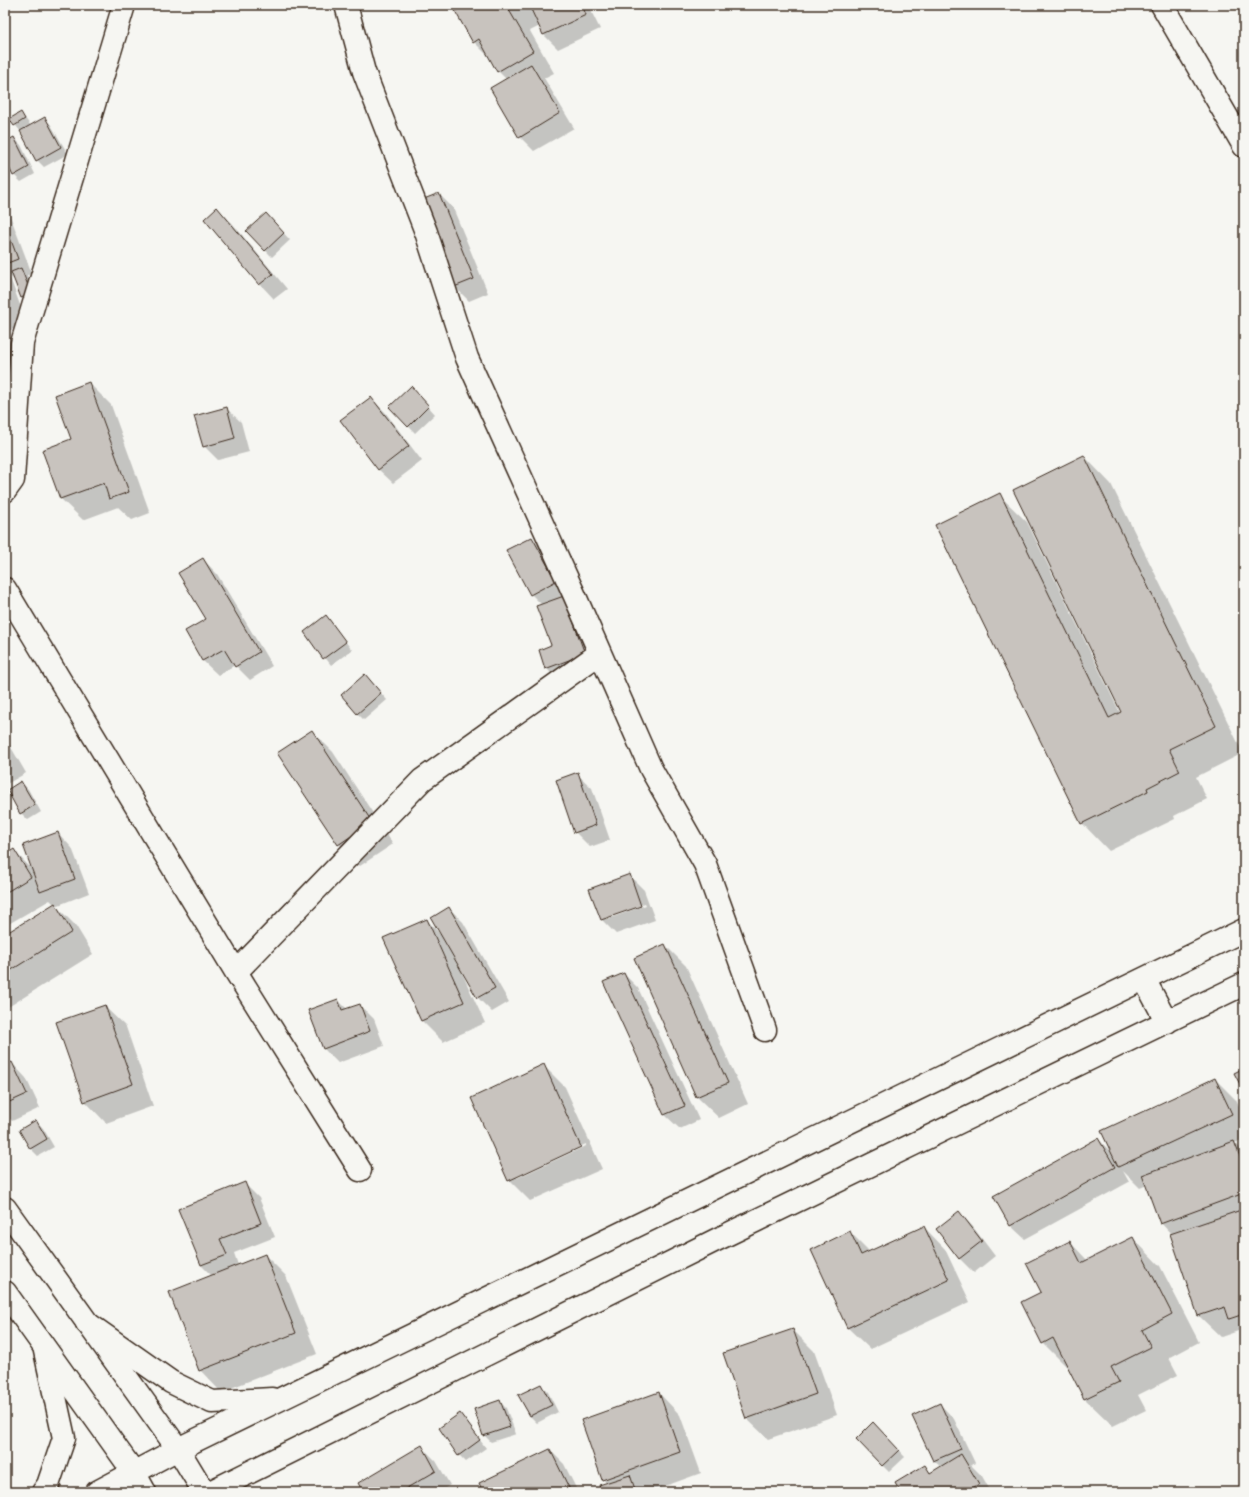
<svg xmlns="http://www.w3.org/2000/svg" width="1249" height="1497" viewBox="0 0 1249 1497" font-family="Mali,sans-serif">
<rect width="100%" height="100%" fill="#f6f6f2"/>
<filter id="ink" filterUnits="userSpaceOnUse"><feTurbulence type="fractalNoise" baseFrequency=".025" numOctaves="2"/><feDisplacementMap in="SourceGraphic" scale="8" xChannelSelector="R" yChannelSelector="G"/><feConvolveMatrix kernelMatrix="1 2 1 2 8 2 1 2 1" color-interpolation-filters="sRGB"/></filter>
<g filter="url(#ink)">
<path fill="#0003" fill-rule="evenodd" d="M461,5H588L600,29L558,49L544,35L540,26L530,31L554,73L544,78L574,128L534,151L520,137L506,79L498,71L492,60L474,42Z
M21,113L31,126L45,118L51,125L68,154L44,167L37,160L22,133L11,120Z
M5,131L11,140L14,138L21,145L35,174L21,182L14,175L5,157Z
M439,194L453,208L488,293L469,301L455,287Z
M5,202L32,274L27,275L38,300L29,304L22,297L14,280L9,275L27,324L5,332Z
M217,208L232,223L287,289L274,299L260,284L205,219Z
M266,214L290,240L272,257L248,232Z
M89,383L111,405L150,513L132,520L118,507L83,520L61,499L44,450L72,440Z
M417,394L435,414L415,433L390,407Z
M371,398L385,412L422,461L393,483L378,469Z
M226,408L241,422L249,452L218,460L204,446Z
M1084,456L1111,484L1243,753L1196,777L1207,799L1174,816L1175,819L1109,851L1082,823L999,495L1027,522L1120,713L1122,712Z
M532,538L546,552L599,669L561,683L546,668L552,646L542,605L531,594Z
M203,559L217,574L272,666L250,680L235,665L218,675L203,661L186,632L207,619Z
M326,617L352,650L331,665L305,632Z
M365,675L387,700L364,720L357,713Z
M312,731L333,752L393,844L360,866L339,844L279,753Z
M5,737L26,773L5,785Z
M577,774L592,788L610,840L590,847L575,832Z
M21,782L28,789L41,812L28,820L21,813Z
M58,833L72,848L89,893L56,906L76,926L93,954L5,1009V935L55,905L50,900L5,926V856L14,851L34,871Z
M630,876L644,890L655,920L616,934L602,920ZM645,903L646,905L608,919V916Z
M449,908L463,922L509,1002L492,1012L478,998L464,973H462L485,1023L443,1042L422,1021L427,920L440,934Z
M665,945L686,966L748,1104L719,1118L697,1097L635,958Z
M624,974L638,988L699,1120L680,1129L665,1115L604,983Z
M338,1000L347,1009L360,1005L374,1019L384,1046L338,1063L323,1048Z
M104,1006L126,1027L153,1106L106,1123L85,1101Z
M12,1063L26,1078L40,1108L12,1121L5,1114V1066Z
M544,1066L565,1087L602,1169L530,1201L509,1180ZM586,1144V1146L517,1178V1176Z
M1215,1079L1236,1100L1244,1118V1139L1235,1143L1244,1152V1333L1241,1330L1221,1337L1199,1316L1172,1235L1161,1223L1147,1185L1140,1188L1123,1171L1129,1182L1025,1239L1010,1225L1098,1139L1112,1153Z
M36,1121L43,1128L54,1147L38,1156L31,1149L20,1130Z
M244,1183L259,1198L275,1237L234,1253L238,1265L265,1255L286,1276L317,1354L221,1392L200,1370L212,1276L201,1265Z
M959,1212L973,1227L995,1256L974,1273L960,1259L937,1229Z
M924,1227L945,1249L970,1302L870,1349L848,1328L812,1250L850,1232L870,1252Z
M1133,1238L1160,1266L1199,1342L1169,1358L1178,1375L1138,1395L1146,1410L1113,1426L1085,1399L1071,1371L1043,1343V1292L1070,1242L1088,1261Z
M793,1330L814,1351L837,1415L768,1439L746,1418Z
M541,1385L548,1392L558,1412L537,1423L530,1416Z
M659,1393L680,1415L701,1473L649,1492H602L607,1484L603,1479Z
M499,1401L506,1408L516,1434L491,1442L484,1435Z
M940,1404L954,1419L975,1463L971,1465L982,1476L991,1492H902L925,1466L931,1473L941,1467L934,1461L914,1416Z
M460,1414L486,1448L466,1462L459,1455Z
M880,1431L905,1457L889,1472L882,1465Z
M421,1446L436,1461L450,1485L439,1492H364Z
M550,1450L564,1464L578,1492H484Z"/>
<path fill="#c8c3be" stroke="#3b2a1e" d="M459,5H517L509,10L533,51L497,72L479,39L473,43L455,11L461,8Z
M529,5H582L586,15L543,35Z
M531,64L560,113L519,138L490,88Z
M21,112L25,119L14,126L9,119Z
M45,117L61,147L36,161L20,131Z
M14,137L29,167L13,176L5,159V142Z
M439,193L474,279L454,287L419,201Z
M217,207L273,274L259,285L204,219Z
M266,213L284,233L265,251L246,231Z
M5,224L18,259L5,264Z
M21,268L31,293L21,298L11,272Z
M89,382L129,492L109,499L104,483L60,499L42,450L71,439L55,395Z
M411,386L429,406L408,427L389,407Z
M371,397L409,446L378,470L340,420Z
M227,407L235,438L203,447L194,416Z
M1084,455L1216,726L1169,749L1180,771L1147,788L1148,791L1081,824L935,525L1000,493L1109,718L1121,712L1013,490Z
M532,537L556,581L530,595L506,550Z
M203,558L259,652L235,667L224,649L202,661L185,631L206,619L178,573Z
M564,596L585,654L545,669L539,650L551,645L536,606Z
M326,615L346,642L323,659L304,632Z
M365,674L381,693L357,714L341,695Z
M312,730L372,822L338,845L277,753Z
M578,772L596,825L574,833L556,780Z
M21,781L35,805L20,814L7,790Z
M58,832L75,879L40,892L23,845Z
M14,849L31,877L5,893V855Z
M630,874L641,906L601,920L589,889Z
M55,903L72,932L5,974V934Z
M449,907L495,988L477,998L431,918Z
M427,919L464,1002L421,1021L383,938Z
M665,944L728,1083L696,1097L634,958Z
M624,973L685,1106L664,1115L603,982Z
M338,999L342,1010L360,1004L370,1031L323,1049L308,1010Z
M105,1005L133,1084L84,1102L56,1022Z
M12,1062L27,1094L5,1104V1065Z
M544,1064L581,1147L508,1181L471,1098Z
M1244,1068V1092L1234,1073Z
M1215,1078L1232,1114L1118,1167L1101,1131Z
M36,1120L47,1139L30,1149L19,1130Z
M1098,1138L1115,1167L1010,1226L993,1196Z
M1234,1141L1244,1167V1193L1160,1224L1142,1175Z
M245,1182L261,1223L220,1239L227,1255L201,1265L178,1209Z
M1244,1209V1314L1229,1319L1225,1307L1198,1316L1170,1234Z
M959,1211L982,1241L959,1259L936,1229Z
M924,1226L949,1280L847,1328L811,1250L850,1231L861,1255Z
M1133,1237L1172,1314L1142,1330L1151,1347L1111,1367L1119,1382L1084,1399L1053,1338L1042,1344L1021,1302L1041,1292L1026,1263L1070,1241L1081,1263Z
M265,1254L296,1333L199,1371L169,1292Z
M793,1329L816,1394L746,1419L723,1353Z
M541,1384L552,1405L530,1416L518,1395Z
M659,1392L680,1452L602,1480L581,1420Z
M500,1400L510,1427L483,1436L474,1409Z
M940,1403L961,1449L933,1461L912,1416Z
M460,1413L480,1440L458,1456L439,1428Z
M873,1422L899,1450L882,1466L856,1439Z
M422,1445L436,1471L400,1492H363L358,1483Z
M550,1449L571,1492H483L479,1483Z
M961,1454L979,1484L969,1490L971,1492H900L895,1483L925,1465L930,1473Z
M630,1475L636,1492H601L599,1485Z"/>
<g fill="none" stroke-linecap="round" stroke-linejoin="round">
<defs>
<path id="minor" d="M346,5L364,72L426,232L467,358L574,594L651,769L705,864L765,1030
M1162,5L1244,146
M5,491L13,480L22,343L124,5
M5,589L236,972L360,1170
M236,972L422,780L600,653"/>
<path id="tertiary" d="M5,1208L178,1449L204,1492
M5,1292L135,1474L145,1492"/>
<path id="primary" d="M1144,979L1167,1022
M87,1323L171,1382L212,1402L272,1399
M43,1492L48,1485L64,1438L45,1351
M97,1492L178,1449L1244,930
M210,1492L716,1240L1244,984"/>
</defs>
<use href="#minor" stroke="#3b2a1e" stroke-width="25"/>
<use href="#tertiary" stroke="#3b2a1e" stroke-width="25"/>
<use href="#primary" stroke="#3b2a1e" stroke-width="25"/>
<use href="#minor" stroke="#f6f6f2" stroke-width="22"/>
<use href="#tertiary" stroke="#f6f6f2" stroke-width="22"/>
<use href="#primary" stroke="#f6f6f2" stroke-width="22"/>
</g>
</g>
<rect width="1249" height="1497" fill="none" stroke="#f6f6f2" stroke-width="20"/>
<rect x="10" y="10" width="1229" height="1477" fill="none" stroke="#3b2a1e" stroke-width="1.5" filter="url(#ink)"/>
</svg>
